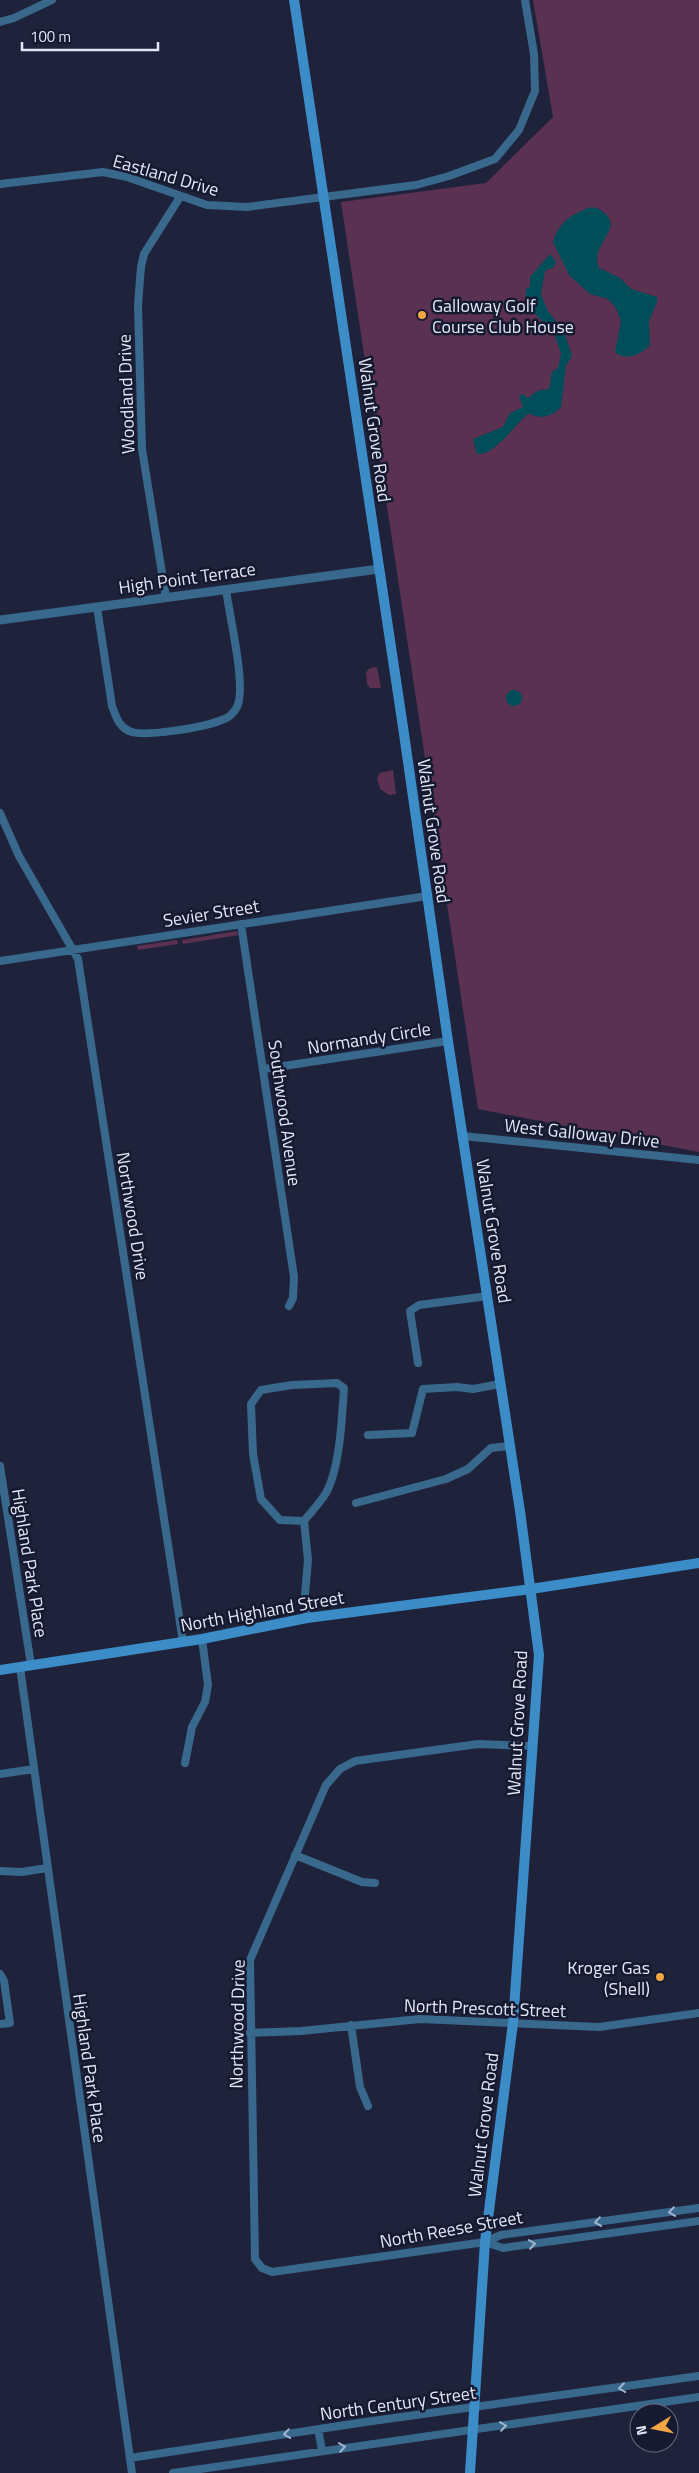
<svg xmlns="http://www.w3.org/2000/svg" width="699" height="2473" viewBox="0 0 699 2473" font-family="'Titillium Web',sans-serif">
<rect width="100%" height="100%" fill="#1e233b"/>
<path fill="#5b3151" d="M533,0H699V1152L478,1109L341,202L486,183L553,117Z
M377,667L381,688H370L367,684L366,672L370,668Z
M393,770L396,794L389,795L380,789L377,778L380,773Z
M237,931L239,935L183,944L182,940Z
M177,940L178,944L138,950L137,946Z"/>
<path fill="#004e5a" d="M591,207C601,208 610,215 611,225C607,241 592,250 599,268L620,278L631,289L657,297V302L649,321L650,345C643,354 624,362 615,352L621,321L616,308L608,299L590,294L569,275L553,242C559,221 573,214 591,207Z
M550,254L556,261L554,267L545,271L541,294L547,310L564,331L572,356L566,365L561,407C552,417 539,420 529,413C516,423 494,457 477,454L473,439L503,427L510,413L523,407L519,396L523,394L528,398L539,390L549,389L552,372L558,368L561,354L554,332L537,316L525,299L526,289L530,287V277Z
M506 698a8 8 0 1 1 16 0a8 8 0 1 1-16 0Z"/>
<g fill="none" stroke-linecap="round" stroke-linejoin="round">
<path stroke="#38688c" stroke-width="8" d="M0,22L14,18L52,0
M0,184L103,172L127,177L207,205L247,207L416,185L449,176L495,159L519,130L535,91L534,54L525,0
M166,598L142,449L138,305L141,267L144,254L180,197
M97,607L112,706C116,716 118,726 129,731C142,738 204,727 219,721C227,719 233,715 237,707C247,687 229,615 226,589
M0,813L19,856L78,959L183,1642
M241,924L294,1277L293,1298L289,1306
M0,961L427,896
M264,1069L448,1041
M463,1136L699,1160
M418,1363L410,1311L419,1305L488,1296
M337,1383L344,1388C342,1417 340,1468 326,1493C320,1503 311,1512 304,1521L280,1520L261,1499L253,1454L251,1404L261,1390L292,1385Z
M368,1435L412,1433L423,1389L457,1387L473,1389L500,1384
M0,1466L31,1665
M356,1503L446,1479L468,1469L491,1448L509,1446
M304,1521L308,1560L305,1594L307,1618
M20,1667L132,2473
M533,1746L478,1744L355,1761L340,1769L326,1785L250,1960L255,2259L262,2268L272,2272L485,2242L501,2235L699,2208
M185,1763L192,1727L205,1702L208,1685L202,1639
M0,1774L34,1769
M295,1855L362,1882L375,1883
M0,1871L22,1872L47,1868
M0,1974L4,1981L10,2023L0,2024
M351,2025L360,2087L368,2106
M250,2033L301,2031L420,2019L599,2027L699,2013
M485,2242L503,2248L699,2221
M318,2429L322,2450
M130,2458L365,2422L699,2376
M173,2473L699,2397"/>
<path stroke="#38688c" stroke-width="9" d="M0,620L379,569"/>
<path stroke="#3b8cc7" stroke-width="10" d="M294,0L403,727L448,1041L520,1511L539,1655L513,2023L485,2242L470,2473
M0,1670L202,1639L307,1618L531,1589L699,1563"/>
</g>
<defs><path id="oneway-chevron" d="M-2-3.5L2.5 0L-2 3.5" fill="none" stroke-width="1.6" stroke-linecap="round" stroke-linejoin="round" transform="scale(1.25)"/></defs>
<g stroke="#9eb4cc">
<use href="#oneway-chevron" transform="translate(672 2212) rotate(172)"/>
<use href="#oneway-chevron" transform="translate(598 2222) rotate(172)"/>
<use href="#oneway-chevron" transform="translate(532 2244) rotate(-8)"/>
<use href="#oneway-chevron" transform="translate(622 2388) rotate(172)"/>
<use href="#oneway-chevron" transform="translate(503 2426) rotate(-8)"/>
<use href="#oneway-chevron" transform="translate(287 2434) rotate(171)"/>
<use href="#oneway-chevron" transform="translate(342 2447) rotate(-9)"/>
</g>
<g fill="#f2a542" stroke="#151a30" stroke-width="2">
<circle cx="422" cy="315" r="5"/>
<circle cx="660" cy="1977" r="5"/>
</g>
<g text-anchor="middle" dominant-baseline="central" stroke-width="5" stroke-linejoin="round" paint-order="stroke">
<g font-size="18" fill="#e2e6f6" stroke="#151a30">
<text transform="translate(166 175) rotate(16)">Eastland Drive</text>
<text transform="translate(126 394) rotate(-92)">Woodland Drive</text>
<text transform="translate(375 430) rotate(82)">Walnut Grove Road</text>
<text transform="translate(187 578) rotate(-8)">High Point Terrace</text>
<text transform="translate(434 831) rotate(82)">Walnut Grove Road</text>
<text transform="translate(211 913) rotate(-9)">Sevier Street</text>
<text transform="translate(369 1038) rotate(-9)">Normandy Circle</text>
<text transform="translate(285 1113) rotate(82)">Southwood Avenue</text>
<text transform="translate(582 1133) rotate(6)">West Galloway Drive</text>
<text transform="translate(133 1216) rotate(81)">Northwood Drive</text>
<text transform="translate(494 1231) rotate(81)">Walnut Grove Road</text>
<text transform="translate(30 1563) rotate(81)">Highland Park Place</text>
<text transform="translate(262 1611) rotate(-10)">North Highland Street</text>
<text transform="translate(517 1723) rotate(-87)">Walnut Grove Road</text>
<text transform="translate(485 2008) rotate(2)">North Prescott Street</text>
<text transform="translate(237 2024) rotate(-89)">Northwood Drive</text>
<text transform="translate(90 2068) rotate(82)">Highland Park Place</text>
<text transform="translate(483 2125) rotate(-83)">Walnut Grove Road</text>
<text transform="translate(451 2229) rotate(-10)">North Reese Street</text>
<text transform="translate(398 2403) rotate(-8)">North Century Street</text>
</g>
<g font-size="18" fill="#e2e6f6" stroke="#151a30" text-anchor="start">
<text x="432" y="305">Galloway Golf<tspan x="432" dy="21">Course Club House</tspan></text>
<text x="650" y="1967" text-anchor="end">Kroger Gas<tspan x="650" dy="21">(Shell)</tspan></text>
</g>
</g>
<g transform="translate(654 2428) rotate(260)"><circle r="24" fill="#151a30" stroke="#676c7f"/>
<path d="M0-4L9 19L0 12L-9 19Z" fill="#f2a542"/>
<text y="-8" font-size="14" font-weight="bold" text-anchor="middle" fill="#e2e6f6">N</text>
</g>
<path d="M22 42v8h136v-8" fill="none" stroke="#e2e6f6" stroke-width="2.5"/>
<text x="30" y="42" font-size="15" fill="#e2e6f6" stroke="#151a30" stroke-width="4" paint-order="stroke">100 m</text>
</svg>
